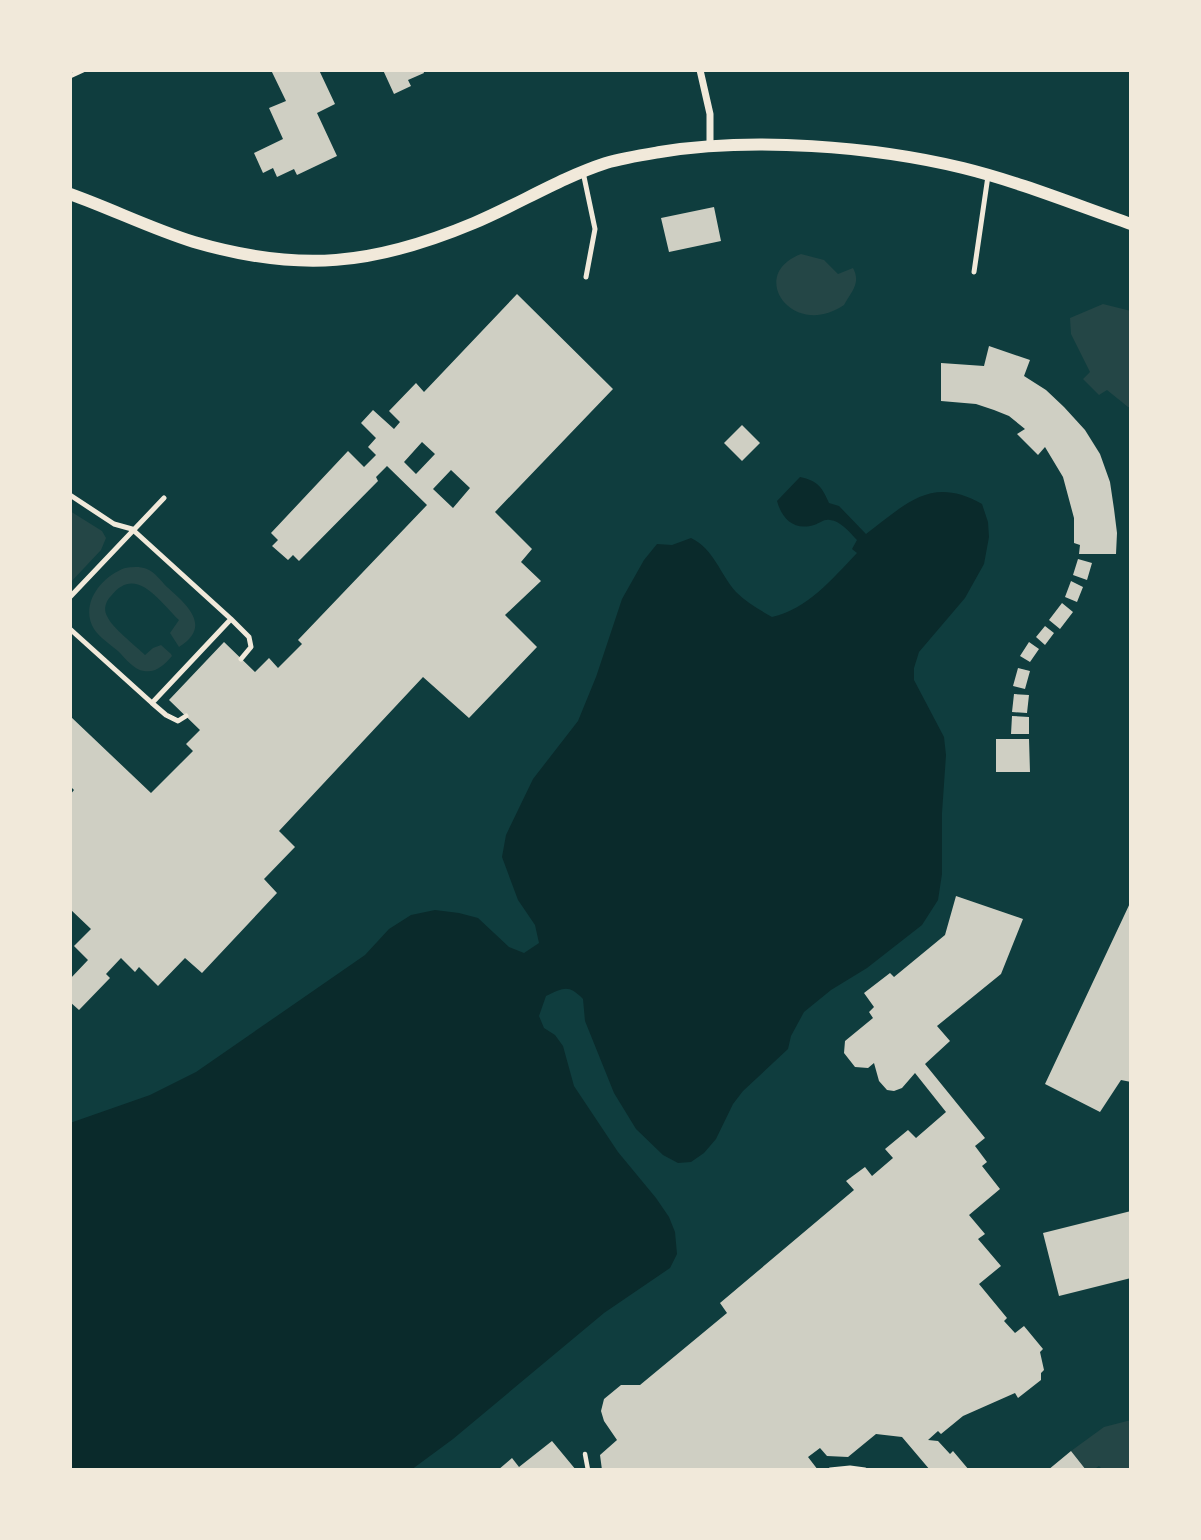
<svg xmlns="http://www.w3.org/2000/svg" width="1201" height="1540" viewBox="0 0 1201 1540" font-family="'PT Sans',sans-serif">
<rect width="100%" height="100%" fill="#0f3d3e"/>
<path fill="#244646" d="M801,254L824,260L838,274L853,268C861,283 852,291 844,305C793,340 746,275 801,254Z
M1103,304L1131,311V407H1128L1107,390L1099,395L1083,379L1090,372L1071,334L1070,318Z
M70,511L102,531L106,538L101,550L70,583Z
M125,568C132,567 139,566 147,569C155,572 161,581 167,587C186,604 213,626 179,647L170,633L179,620C159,601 136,564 111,596C106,601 103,609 107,616C112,628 135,645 145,655L153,648L161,645L171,654L172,656C165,664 157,673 144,671C134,670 125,658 118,651C111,645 99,637 94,629C79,604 102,576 125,568Z
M1131,1420V1470H1103L1099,1466L1093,1470H1086L1071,1451L1104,1427Z"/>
<path fill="#0a2a2b" d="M800,477C818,481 822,487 829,503L839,506L866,534C906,504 931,475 982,504L988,522L989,537L984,564L965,598L919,652L914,668V680L944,737L946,755L942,813V874L938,900L922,925L867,968L831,990L804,1012L791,1036L788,1049L743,1091L733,1104L716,1139L704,1153L691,1162L678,1163L663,1155L636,1129L614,1093L585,1021L583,999C568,984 564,988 546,996L539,1016L544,1028L555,1035L563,1046L574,1086L618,1152L656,1198L669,1217L675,1232L677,1254L670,1268L604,1313L453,1439L411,1470H70V1123L150,1095L196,1072L365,955L389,929L411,915L435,910L459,913L478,918L509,947L524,953L539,943L535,925L518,900L502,857L506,835L533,779L578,721L596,677L622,599L644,560L657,544L672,545L691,538C714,549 720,574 736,592C747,603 760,610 772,617C808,609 832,579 857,553L852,549L857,540C850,533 841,521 830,520C823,519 821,523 814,525C794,531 782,519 777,501Z"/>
<path fill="#cfcfc3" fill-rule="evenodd" d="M271,70H319L335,104L317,113L337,156L297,175L294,169L277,177L273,168L263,173L254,153L283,139L269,108L286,101Z
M383,70H423L424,73L408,80L411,86L394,94Z
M714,207L721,241L669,252L661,218Z
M517,294L613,389L495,512L532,549L521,562L541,581L505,615L537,647L469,718L423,677L279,831L295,847L264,879L277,893L202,973L185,958L158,986L139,967L135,972L121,958L106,974L110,978L79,1010L70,1002V979L88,960L74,946L91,929L70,909V795L74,790L70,786V716L151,793L193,751L186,744L200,730L169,700L224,642L255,672L269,658L278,668L302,644L298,640L427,505L387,466L376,477L378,481L299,561L293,555L288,560L272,546L278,540L271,533L348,451L364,467L376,455L368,447L376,438L361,423L373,410L394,429L400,422L389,411L416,383L424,392ZM422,442L435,454L416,474L404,462ZM451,470L470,488L453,508L433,489Z
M989,346L1030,360L1024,376L1046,390L1064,407L1085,430L1100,454L1110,482L1114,509L1117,533L1116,554H1079L1080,545L1074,543V518L1063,477L1045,447L1038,455L1017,434L1025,429L1009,416L994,410L976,404L941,401V363L984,366Z
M742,425L760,443L742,461L724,443Z
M1078,559L1092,563L1087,580L1073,575Z
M1071,581L1083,587L1077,602L1065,597Z
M1062,603L1073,612L1060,629L1049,620Z
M1045,626L1054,633L1045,645L1036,637Z
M1029,642L1039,649L1030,662L1020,656Z
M1018,668L1030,671L1025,689L1013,686Z
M1014,694L1029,695L1027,713L1012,712Z
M1012,716L1029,717V734H1011Z
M996,739H1029L1030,772H996Z
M956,896L1023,919L1001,974L937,1026L950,1041L925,1064L985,1138L975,1146L987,1162L982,1166L1000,1189L969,1215L985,1234L978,1239L1001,1266L979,1284L1007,1318L1004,1321L1015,1333L1024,1326L1043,1349L1040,1352L1044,1370L1041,1373V1380L1018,1398L1015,1393L963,1416L941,1434L938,1431L928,1440L938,1441L950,1454L953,1451L969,1470H930L902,1437L876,1434L848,1457L827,1456L820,1448L808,1457L818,1470H602L600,1455L617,1440L604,1421L601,1411L604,1399L621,1385H640L727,1313L720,1303L854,1190L846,1181L865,1167L872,1176L893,1158L885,1149L908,1130L916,1138L946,1112L915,1073L902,1088L894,1091L887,1090L879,1081L874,1063L868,1068L855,1067L844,1053L845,1041L873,1018L869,1012L874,1007L864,993L890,973L894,977L945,935Z
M1131,901V1082L1121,1080L1100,1112L1045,1084Z
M1131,1211V1278L1059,1296L1043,1233Z
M552,1441L576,1470H498L512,1458L519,1467Z
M1071,1451L1086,1470H1048Z"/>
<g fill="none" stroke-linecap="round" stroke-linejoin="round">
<path stroke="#f1e9da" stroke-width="4.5" d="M585,1454L588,1470"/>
<path stroke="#f1e9da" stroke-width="5" d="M70,76L83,70
M583,172L595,229L586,277
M974,272L988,176
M70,495L114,524L132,529L231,619L152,703L70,629
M70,597L164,498
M231,619L249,637L251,647L241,659
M152,703L166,715L178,721L186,716
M830,1470L850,1468L865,1470"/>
<path stroke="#f1e9da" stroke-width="7" d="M700,70L710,114V146"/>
<path stroke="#f1e9da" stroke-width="12" d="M70,194C112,209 152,229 194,242C300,273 374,265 474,223C519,204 560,178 606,163C623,158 642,155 660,152C752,137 872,146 963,168C1020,182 1076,205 1131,224"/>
</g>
<rect width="1201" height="1540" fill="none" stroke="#f1e9da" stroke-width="144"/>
</svg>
